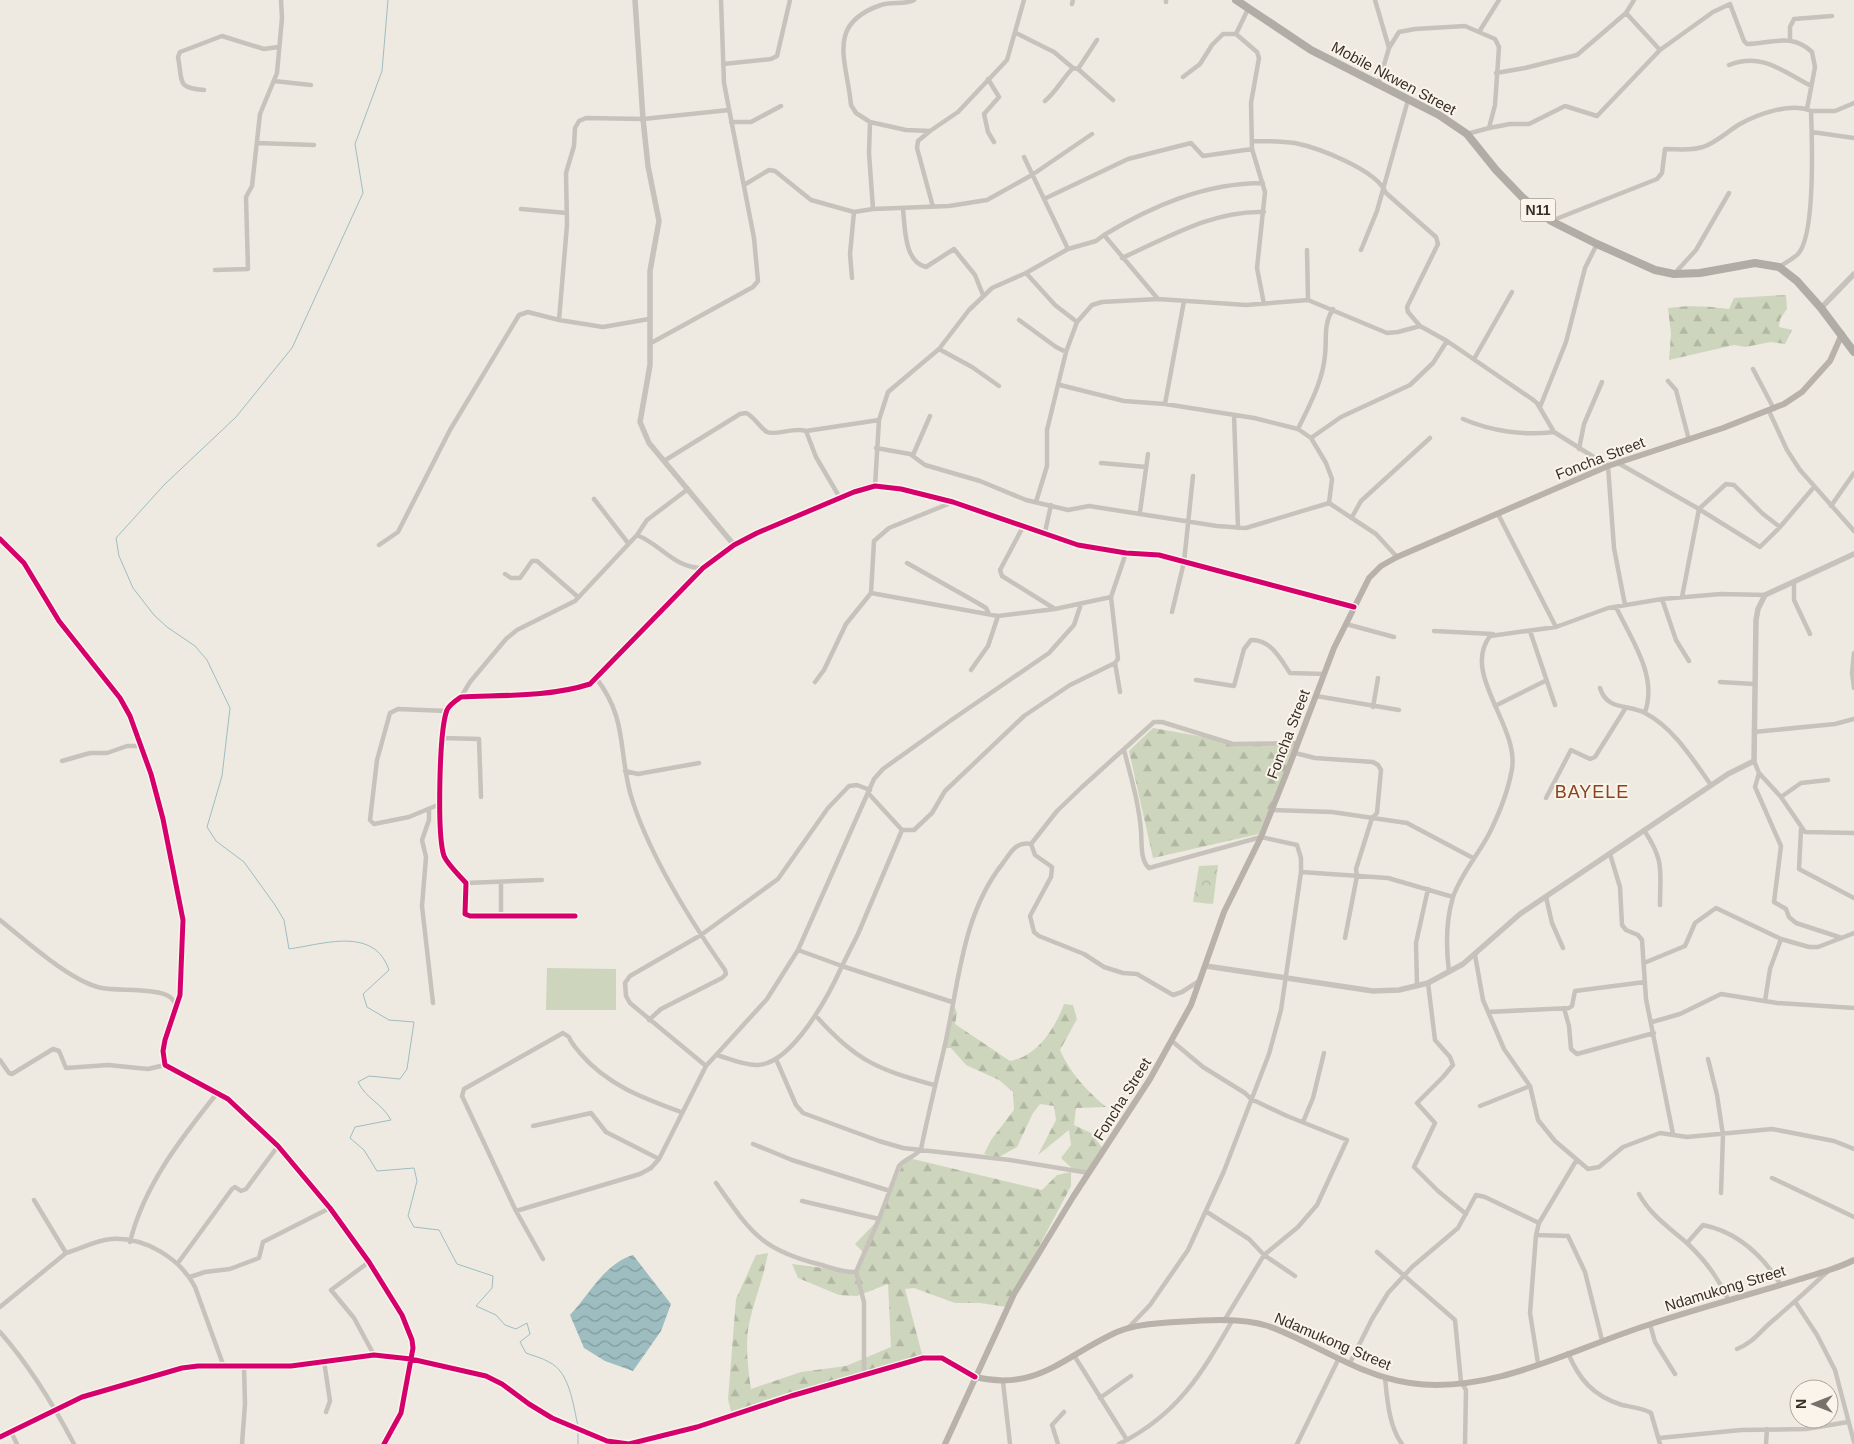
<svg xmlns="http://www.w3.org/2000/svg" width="1854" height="1444" viewBox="0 0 1854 1444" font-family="Arial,sans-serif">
<defs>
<pattern id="forest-firs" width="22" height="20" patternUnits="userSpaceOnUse" patternTransform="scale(1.25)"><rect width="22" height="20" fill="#cdd5bc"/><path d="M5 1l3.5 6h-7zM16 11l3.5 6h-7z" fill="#b1b7a2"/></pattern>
<pattern id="park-crowns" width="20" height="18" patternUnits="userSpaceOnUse" patternTransform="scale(1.25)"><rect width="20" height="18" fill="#cdd5bc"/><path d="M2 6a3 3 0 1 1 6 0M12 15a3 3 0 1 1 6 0" fill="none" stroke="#b1b7a2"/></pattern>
<pattern id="water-waves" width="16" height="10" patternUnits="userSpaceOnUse" patternTransform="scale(1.25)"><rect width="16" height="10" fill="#9ebdc0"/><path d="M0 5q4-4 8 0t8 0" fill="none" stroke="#829a9c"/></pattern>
</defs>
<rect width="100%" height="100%" fill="#eeeae2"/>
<path fill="url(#forest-firs)" d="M1786,295L1787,309L1780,319L1779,327L1792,330L1785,344L1771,342L1745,347L1734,345L1669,360L1671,334L1668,308C1688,305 1709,306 1729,309L1734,298Z
M1153,728L1244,744H1296L1259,834L1153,858L1129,751Z
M1064,1004L1073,1005L1077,1019L1060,1050C1070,1073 1087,1091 1106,1107L1076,1108L1074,1125L1091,1133L1104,1150L1089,1173L1076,1172L1061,1158L1071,1145L1069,1130L1038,1155L1056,1120L1054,1106L1040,1104L1033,1113L1017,1147L999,1157L984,1154L991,1140L1014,1110L1013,1092L999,1080L966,1065L951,1048H944L954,1005L957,1013L955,1024L1010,1061C1038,1056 1055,1028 1064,1004Z
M913,1159L1042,1190L1057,1175L1071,1172V1186L1007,1307L980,1303H955L914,1288L905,1289L923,1358L732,1416L728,1399L736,1299L756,1255L768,1253C764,1277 754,1300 749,1324C745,1344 748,1369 751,1389L801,1372L846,1366L891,1347L888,1284L857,1296L839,1295L798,1278L792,1264L856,1272L864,1253L855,1244L879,1219L901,1168L905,1162Z"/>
<path fill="url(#park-crowns)" d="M1218,865L1213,904L1193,902L1199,866Z"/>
<path fill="#cdd5bc" d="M547,968L616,969V1010H546Z"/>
<path fill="url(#water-waves)" d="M633,1255L671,1304L661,1331L633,1371L605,1361L584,1348L570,1315C590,1294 604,1264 633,1255Z"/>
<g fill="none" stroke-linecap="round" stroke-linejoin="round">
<path stroke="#9ebdc0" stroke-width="1" d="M388,0L382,71L355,144L363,193L292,348L236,417L164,485L116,538L119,556L133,588L154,615L167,627L195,646L207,660L230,708L222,776L207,827L216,841L244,862L275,905L284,920L289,949C324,944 374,926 389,970L363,994L367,1007L389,1020L414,1022L407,1069L400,1079L369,1076L358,1082C367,1100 381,1102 391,1120L355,1127L350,1138L364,1150L377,1171L414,1168L417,1181L408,1216L414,1227L439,1230L457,1264L493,1276L492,1288L476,1306L496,1315L505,1325L516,1329L527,1323L530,1334L520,1342L526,1353C534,1356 542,1358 549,1362C570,1372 573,1405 578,1426
M578,1444V1432"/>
<path stroke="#c7c2bb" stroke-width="4.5" d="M914,0C906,5 891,1 881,5C825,24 847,61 851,105L856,113L870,122L906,130L930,131L958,112L1007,60L1024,0
M1166,0V2
M1375,0L1389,48
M1072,4L1073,0
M1626,13L1660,50
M1479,32L1499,0
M1016,33L1054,52L1073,68L1078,69L1113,100
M1236,34L1248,9
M1790,40V27L1794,19L1832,16
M723,64L771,59L777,56L790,0
M1729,65C1762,52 1782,71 1811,86
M1078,69L1097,40
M1496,73L1525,68L1577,55L1626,13L1634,0
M1183,77L1200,64L1212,45L1223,34H1236L1257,52L1259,58L1251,103L1252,149L1265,192L1257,268L1264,304
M988,79L999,97L984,114L988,132L994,142
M274,81L311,85
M1378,85L1389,48L1399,32L1415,29L1465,26L1495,39L1499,47L1495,105L1489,128L1467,134
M204,90C176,88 183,82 178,57L180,52L222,36L264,49L278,47
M1045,101C1057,91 1062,79 1073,68
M731,122H751L781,106
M870,122L869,153L873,209
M1489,128L1510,124H1529L1565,106L1597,116L1660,50L1713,12L1730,4L1744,41L1747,44C1772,43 1792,33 1812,52L1815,67L1807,109
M930,131L918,141L917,148L933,207
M1812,132L1854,138
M1252,141C1267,141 1281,141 1295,143C1319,148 1377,170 1386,193L1436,237L1438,244L1407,307L1408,312L1420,326
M257,143L314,145
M1024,157L1068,249
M744,185L769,170L775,171L811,200L854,212L873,209L949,206L987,200L1032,175L1092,134
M1044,199L1128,159L1191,143L1203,156L1252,149
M521,209L567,213
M903,209C905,227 904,262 926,267L954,249L975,275L983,295
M1551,221L1657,179L1662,173L1665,149C1678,149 1690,151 1703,147C1717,142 1728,131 1740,124C1758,114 1791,102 1811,111
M1104,235C1152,206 1205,183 1263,183
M1307,250L1308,300
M1361,250L1377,211L1408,100
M1122,258C1167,238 1213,210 1264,212
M1779,267C1785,263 1793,259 1798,254C1816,234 1812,139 1811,111H1835L1854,103
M215,270L248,269L246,197L252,186L260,114L277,73L282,18L281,0
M1026,273L1055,305L1077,322
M1675,273L1696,250L1729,193
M852,278L850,254L854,212
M559,320L567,225L566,173L574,146L575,128L579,121L586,118L643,119L729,110
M1019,320L1056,347L1066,352
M651,343L753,287L758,281L754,238L724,83L721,0
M939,349L972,367L999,386
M1474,359L1512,292
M1753,369L1774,409
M1668,381L1676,390L1689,440
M1060,385L1124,401L1165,404L1254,418L1298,429L1311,438L1326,463L1332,479L1329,503
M1165,404L1184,301
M1540,407L1566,342L1585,268L1597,244
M1769,411L1787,450L1800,470L1854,531
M1234,415L1238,528
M1463,419C1491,431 1524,436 1554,432
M1298,429C1309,406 1323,381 1325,355C1327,337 1323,325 1333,309
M806,431L879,420
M1311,438L1341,417L1410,385L1433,363L1447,341
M876,448L910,454L925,465L980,481L1026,500L1068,510L1089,506L1217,526L1246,528L1329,503L1376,534L1397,557
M1579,449L1584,424L1602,382
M913,455L930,416
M664,461L740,414L746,413C755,417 759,427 767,432C775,436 794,427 806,431L816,457L840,498
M1101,463L1146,467
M1618,463L1699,509L1760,547L1780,527
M875,486L879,420L888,392L939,349L969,310L992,288L1026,273L1068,249L1096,241L1104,235L1158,299
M594,499L628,543
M1036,502L1047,466V430L1066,352L1077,322L1092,305L1102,302L1158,299L1246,305L1308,300L1387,333L1398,332L1420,326L1447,341L1532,399L1537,403L1554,432L1608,466L1614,548L1625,605
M1831,506L1854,473
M1140,512L1148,454
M1498,514L1556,627
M1352,517L1361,501L1430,438
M1024,525L1000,570L1002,576L1055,609
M1045,532L1051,505
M637,535C663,546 674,568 703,568
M0,539L24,563L59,621L120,698L130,716L151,774L163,819L183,920L180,995L165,1040L163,1051L165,1065L228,1099L278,1146L330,1208L369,1262L402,1315L412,1340L413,1348L401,1413L384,1444
M379,545L398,532L450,430L519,315L528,312L559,320L603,327L649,319
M907,563L976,602L986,608L989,614
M505,574L511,578H520L532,561H537L578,597
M1794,582V600L1810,634
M871,593L998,616L1055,609L1111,597L1126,553
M1111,597L1118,659L1115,663L1120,692
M1682,597L1699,509L1726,484L1734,485L1763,514L1780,527L1814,487
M1662,599L1676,640L1689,661
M1616,607C1631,639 1658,676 1645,712
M1172,612L1184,562L1193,476
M1346,624L1394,637
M1434,631L1493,634
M1530,631L1555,705
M1854,653L1852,673L1854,688
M971,670L988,646L998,616
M596,678C628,719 618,751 631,796C649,855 690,920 725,970L726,974L722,978L661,1009L649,1020
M1196,680L1234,686L1244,649L1251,640C1271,639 1281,660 1290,673L1324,674
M815,682L824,670L846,624L871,593L874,541L889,528L953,502
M1720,682L1754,684
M1600,688C1607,711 1628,704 1645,713C1674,728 1693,760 1711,785
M1316,696L1399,710
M461,697L470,682L506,639L517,630L575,601L637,535L647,520L688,489
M1495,706L1545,681
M1373,707L1378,678
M1754,732L1835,724L1854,719
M443,738L479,739L481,797
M1124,750C1131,777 1139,804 1141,831C1142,843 1140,860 1149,868L1261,837L1297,845L1301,858V872L1281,1010L1269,1054L1224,1171L1188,1250L1150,1305L1129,1327
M1295,753L1315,758L1373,762L1378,765L1381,770L1377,813L1372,818L1356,869L1357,876L1345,938
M62,761L90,753H107L127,746H141
M1754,761L1759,773L1781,797L1805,832L1854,833
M625,771L638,774L699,763
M1759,773L1755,787L1781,846L1774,902L1786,909L1789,917L1796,923L1842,938
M869,794L902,830H914L932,813L945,791L1024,716L1070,685L1115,663
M1781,797L1801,783L1828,780
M1546,798L1571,750L1590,759L1595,757L1625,709
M440,804L409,817L374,824L370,820L377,760L390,713L398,709L447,711
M429,810V820L422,840L426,857L422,906L433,1003
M1272,810L1332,812L1407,823L1473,858
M1801,829L1799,869L1854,898
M902,830L858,934L842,966L952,1002
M1644,830C1665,862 1660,870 1660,905
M1031,844L1057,811L1082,787L1154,722H1162L1233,744L1298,743
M1031,844L1035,855L1052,867L1051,877L1030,916L1034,932L1039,936L1084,954L1104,967L1123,973L1137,974L1173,995L1182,992L1199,981
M1610,854L1620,887L1622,925L1626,930L1638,935L1642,940L1646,999L1673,1134
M1301,872L1388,878L1453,897
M501,882V916
M466,883L542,880
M1546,897L1552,923L1563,948
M575,916H470L465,914L466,883C459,875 448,865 444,856C437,835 439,731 447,710C450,704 455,701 461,697C503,695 550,697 590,684L703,568L734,545
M0,920C25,940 71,982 102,988C117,991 160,988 170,997C173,999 175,1004 177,1006
M1475,955L1483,1000L1504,1049L1530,1086L1538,1120L1555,1141L1588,1169L1599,1167L1623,1147L1660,1133L1687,1137L1772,1129L1834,1141L1854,1149
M1644,963L1685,946L1695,923L1716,908L1781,939L1809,947H1818L1854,933
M1449,972C1446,948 1446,920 1453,897C1461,874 1478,855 1489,834C1499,814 1508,792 1512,769C1519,725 1461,674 1490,636L1556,627L1608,608L1662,599L1721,594L1765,595
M1428,983L1435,1040L1450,1057L1453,1065L1443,1077L1417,1103L1435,1123L1414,1167L1438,1191L1466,1214
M1417,986L1416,943L1428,889
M1765,1001L1770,969L1781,939
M1564,1008L1569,1026L1571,1049L1577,1054L1654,1033
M1488,1012L1569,1008L1572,1006L1575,991L1645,982
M816,1016C856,1061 877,1069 934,1085
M1652,1022L1680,1014L1721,994L1777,1003L1854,1008
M1172,1041L1203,1067L1245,1093L1251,1099L1287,1116L1347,1140L1317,1205L1298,1227L1264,1255L1224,1321
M717,1055C730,1059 745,1066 758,1065C793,1063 829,995 842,966L798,950
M776,1059L796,1105L803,1113L879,1141L903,1148L1010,1160L1089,1173
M1708,1059L1717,1095L1723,1135L1721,1193
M0,1060L9,1073L12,1074L53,1049L59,1051L66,1068L108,1065L148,1069L165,1065
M706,1066L630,1003L626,996L625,983L630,976L701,935L778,879L828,808L849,786L857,785L870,790
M1480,1106L1530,1086
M1303,1122L1313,1098L1324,1053
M533,1126L591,1113L606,1132L659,1159
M753,1144L792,1160L890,1191
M1772,1178L1854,1217
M716,1183C751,1232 760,1250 822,1265C832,1268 845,1273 856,1272
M1639,1194C1651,1216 1670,1228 1688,1244C1706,1261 1719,1279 1729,1301
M34,1200L66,1253C81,1249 96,1240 111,1239C145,1237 180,1258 195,1287L224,1367
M802,1201L879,1219
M516,1211L640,1174L651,1168L659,1159L706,1066L767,999L798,950L874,779L883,769L950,721L1049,653L1074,625L1081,604
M1207,1212L1249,1239L1264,1255L1295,1276
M1536,1235L1568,1236L1585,1272L1602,1340
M130,1242C144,1185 182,1137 218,1092
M1687,1243L1703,1225C1738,1232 1763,1256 1781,1285
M1377,1252L1455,1320L1461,1382L1466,1390L1465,1444
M543,1259L516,1211L462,1096L464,1089L563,1033L569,1037C571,1043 576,1048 580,1053C607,1085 643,1098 681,1112
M369,1262L331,1290L354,1318L374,1355
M178,1263L232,1189L235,1187L241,1191L246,1189L278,1146
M190,1277L205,1272L230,1269L259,1258L263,1242L330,1208
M1796,1303L1817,1335L1835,1370L1854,1442
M0,1307L66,1253
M1650,1324L1655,1342L1675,1374
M0,1332C30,1366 53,1404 74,1444
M1737,1349C1752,1343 1758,1334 1770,1323C1790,1306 1809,1289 1828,1271
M1568,1353C1579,1379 1593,1396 1622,1405C1631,1407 1643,1408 1651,1413L1660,1444
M1075,1357L1127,1440
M324,1361L330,1401L326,1412
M1350,1363L1372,1319L1388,1293L1412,1267L1458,1228L1476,1195L1485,1197L1539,1223
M1538,1363L1530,1313L1536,1235L1539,1223L1576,1161
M864,1375V1302L856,1272L879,1219L899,1166C906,1158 915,1157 921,1149C928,1115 936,1082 944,1049C959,985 961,916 1003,863C1011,852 1016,841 1031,844
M1385,1378C1387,1398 1389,1427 1402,1444
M1003,1382L1010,1444
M1100,1398L1131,1376
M11,1432L17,1444
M1659,1438L1741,1430L1806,1429L1848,1422
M242,1444L245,1404L244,1367
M1058,1444L1052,1425L1064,1412
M1119,1444C1177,1415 1201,1375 1232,1321
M1297,1444L1339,1358
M1766,1444L1767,1429"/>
<path stroke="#c7c2bb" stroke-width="5.5" d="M635,0L643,119L648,166L659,221L650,271V365L640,422L649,443L734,545L757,533L854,492L875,486L901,489L953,502L1078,545L1126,553L1159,555L1354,607
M1821,308L1854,274
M1206,966L1373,991L1399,990L1428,983L1463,964L1520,914L1728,774L1754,761L1756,620L1758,609L1765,595L1854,554
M0,1437L82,1397L182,1368L198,1366H291L374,1355L411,1359L486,1376L502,1384L529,1404L552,1418L607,1441L629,1444L697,1427L791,1396L923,1358H942L975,1377"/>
<path stroke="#b8b2ab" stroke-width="6" d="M975,1377C1038,1392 1065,1355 1117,1332C1131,1326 1147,1324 1162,1323C1194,1321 1237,1316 1268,1326C1316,1343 1359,1376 1410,1383C1493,1395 1574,1348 1651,1324C1699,1308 1749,1295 1797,1280C1816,1274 1837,1269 1854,1260
M945,1444L1014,1294L1073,1197L1150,1079L1191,1005L1224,912L1261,837L1285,777L1334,648L1369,578L1381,566L1397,557L1608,466L1723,428L1784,404L1802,392L1830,361L1842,334"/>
<path stroke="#b2aca6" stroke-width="8" d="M1236,0L1311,50L1439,115L1467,134L1496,170L1522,197L1551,221L1597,244L1655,270L1674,274L1700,273L1755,263L1779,267L1797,281L1821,308L1854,352"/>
<defs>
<path id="cycleway" d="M0,539L24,563L59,621L120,698L130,716L151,774L163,819L183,920L180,995L165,1040L163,1051L165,1065L228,1099L278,1146L330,1208L369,1262L402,1315L412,1340L413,1348L401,1413L384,1444
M575,916H470L465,914L466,883C459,875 448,865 444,856C437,835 439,731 447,710C450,704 455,701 461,697C503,695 550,697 590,684L703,568L734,545L757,533L854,492L875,486L901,489L953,502L1078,545L1126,553L1159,555L1354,607
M0,1437L82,1397L182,1368L198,1366H291L374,1355L411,1359L486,1376L502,1384L529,1404L552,1418L607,1441L629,1444L697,1427L791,1396L923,1358H942L975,1377"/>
</defs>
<use href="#cycleway" stroke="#faf4ea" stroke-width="8"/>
<use href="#cycleway" stroke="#d6006c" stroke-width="5"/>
</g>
<g text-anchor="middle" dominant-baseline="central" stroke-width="4" stroke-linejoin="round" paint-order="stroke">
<rect fill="#faf4ea" stroke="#726a63" stroke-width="1" x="1520.5" y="198.5" width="35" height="23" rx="4"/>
<g font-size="14" font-weight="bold" fill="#382f29">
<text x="1538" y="210">N11</text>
</g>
<g font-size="15" fill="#382f29" stroke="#faf4ea">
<text transform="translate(1394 78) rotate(28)">Mobile Nkwen Street</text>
<text transform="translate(1600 458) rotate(-21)">Foncha Street</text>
<text transform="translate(1288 734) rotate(-69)">Foncha Street</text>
<text transform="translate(1122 1099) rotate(-58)">Foncha Street</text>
<text transform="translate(1725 1288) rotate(-17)">Ndamukong Street</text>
<text transform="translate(1333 1341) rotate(23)">Ndamukong Street</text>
</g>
<g font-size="18" letter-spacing="1" fill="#8a421f" stroke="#faf4ea">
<text x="1592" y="792">BAYELE</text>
</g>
</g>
<g transform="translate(1814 1404) rotate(270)"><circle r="24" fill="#faf4ea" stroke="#aca59d"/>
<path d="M0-4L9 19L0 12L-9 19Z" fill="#78706a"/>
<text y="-8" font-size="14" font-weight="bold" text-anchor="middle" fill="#382f29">N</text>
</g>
</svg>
